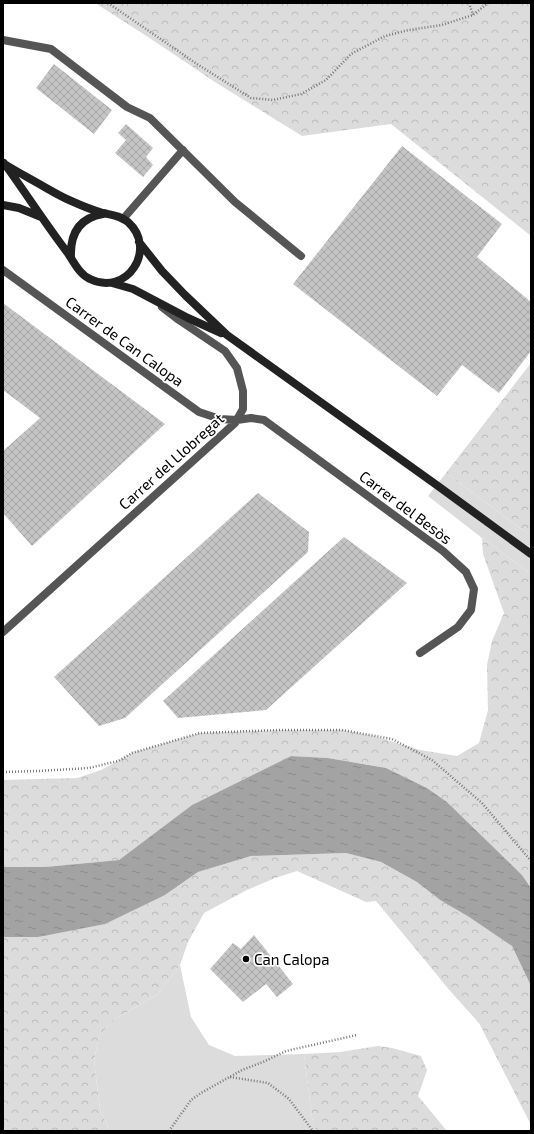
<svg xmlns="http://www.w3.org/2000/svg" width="534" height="1134" viewBox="0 0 534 1134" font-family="'Exo 2',sans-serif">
<defs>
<pattern id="forest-crowns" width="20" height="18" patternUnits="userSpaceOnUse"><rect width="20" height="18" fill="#dcdcdc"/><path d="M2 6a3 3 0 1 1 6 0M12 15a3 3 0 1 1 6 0" fill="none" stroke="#bbb"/></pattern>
<pattern id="water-ripples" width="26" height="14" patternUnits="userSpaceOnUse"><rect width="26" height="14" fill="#a3a3a3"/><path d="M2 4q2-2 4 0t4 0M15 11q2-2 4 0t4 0" fill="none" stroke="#8b8b8b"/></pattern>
<pattern id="building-cross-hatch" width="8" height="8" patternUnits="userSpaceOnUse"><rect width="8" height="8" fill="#c4c4c4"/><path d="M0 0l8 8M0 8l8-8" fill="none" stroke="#a7a7a7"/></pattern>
</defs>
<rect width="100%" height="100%" fill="#fff"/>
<path fill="#dcdcdc" d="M446,473L531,536V574L482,538L428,496Z
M180,965L191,1017L209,1045L235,1056L304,1054L312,1118L316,1131H110L100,1109L94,1061L99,1036L115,1019L157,995Z"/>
<path fill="url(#forest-crowns)" d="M95,3H531V236L391,124L302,136L215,82L148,37Z
M531,363V536L446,473Z
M482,538L531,574V888L522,875L447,802L427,788L386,768L328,758L291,756L192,805L119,860L45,867H3V780L77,778L101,770L132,753L200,733L280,730H342L374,736L420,750L457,756L479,743L488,710L487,665L492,641L504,613L483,554Z
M346,853L381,862L417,882L440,900L469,917L512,946L531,986V1125L479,1023L451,992L376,901L366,902L297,871L275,878L247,890L204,913L188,942L180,965L157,995L115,1019L99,1036L94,1061L100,1109L110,1131H3V937H38L165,895L198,872L251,856Z
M378,1046L392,1048L421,1056L427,1070L418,1096L447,1131H316L312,1118L304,1054L340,1052Z"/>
<path fill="url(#water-ripples)" d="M291,756L328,758L386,768L427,788L447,802L522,875L531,888V986L512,946L469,917L440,900L417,882L381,862L346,853L251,856L198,872L165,895L105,924L38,937H3V867H45L119,860L192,805Z"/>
<path fill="url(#building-cross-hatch)" d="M54,64L112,110L94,134L36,88Z
M126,124L153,148L146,157L153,165L143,177L115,153L126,140L118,133Z
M402,146L502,224L477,257L531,302V351L499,393L462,365L437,396L293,284Z
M3,303L165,424L32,546L3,513V451L40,418L3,390Z
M258,493L309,532L308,552L125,718L99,726L54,677Z
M344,537L407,583L266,710L178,718L163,701Z
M254,935L293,984L277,997L266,984L243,1002L210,969L233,943L241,949Z"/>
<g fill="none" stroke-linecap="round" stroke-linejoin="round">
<path stroke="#777" stroke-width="2.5" stroke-dasharray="1 2" stroke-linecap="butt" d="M108,3L197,64L251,98L273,100L301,94L326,80L351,54L385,36L409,30L442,25L473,15L488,3
M469,3L473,15
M3,772L38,771L89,768L118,761L132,753L200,733L280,730H342L392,739L432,760L482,803L531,861
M230,1077L268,1083L289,1099L313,1131
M169,1131L191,1100L201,1093L242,1070L263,1062L286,1051L357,1035"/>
<path stroke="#555" stroke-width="8" d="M3,40L51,49L127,107L150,118L235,202L301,256
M123,219L183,150"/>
<path stroke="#555" stroke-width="8" d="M3,270L199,412L220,419L237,420L251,418L264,420L443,551L466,572L474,589L471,610L458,627L420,653
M3,632L235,423L243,409V391L237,368L225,351L179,320L162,307"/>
<path stroke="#222" stroke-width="8" d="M3,163C17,172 33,180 48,189C55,193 62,197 69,200C80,205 92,210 103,213C112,215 121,216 128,222C158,249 127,297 90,279C79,274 74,262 67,252C45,223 25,192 4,163
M3,205L19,208L41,217
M139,242L162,271L185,295L227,335L438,486L531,554
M71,257C70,234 79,218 103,214
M112,283L133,289L188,318L221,333"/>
</g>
<circle fill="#000" stroke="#fff" stroke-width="1.5" cx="246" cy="959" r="4"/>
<g text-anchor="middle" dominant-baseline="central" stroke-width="3.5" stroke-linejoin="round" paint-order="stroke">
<g font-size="15" fill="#000" stroke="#fff">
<text transform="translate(125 341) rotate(36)">Carrer de Can Calopa</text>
<text transform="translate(171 461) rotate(-42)">Carrer del Llobregat</text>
<text transform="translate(406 507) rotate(37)">Carrer del Besòs</text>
</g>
<g font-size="15" fill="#000" stroke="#fff" text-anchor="start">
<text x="254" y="959">Can Calopa</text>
</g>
</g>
<rect width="534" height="1134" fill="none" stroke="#000000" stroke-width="8"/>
</svg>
